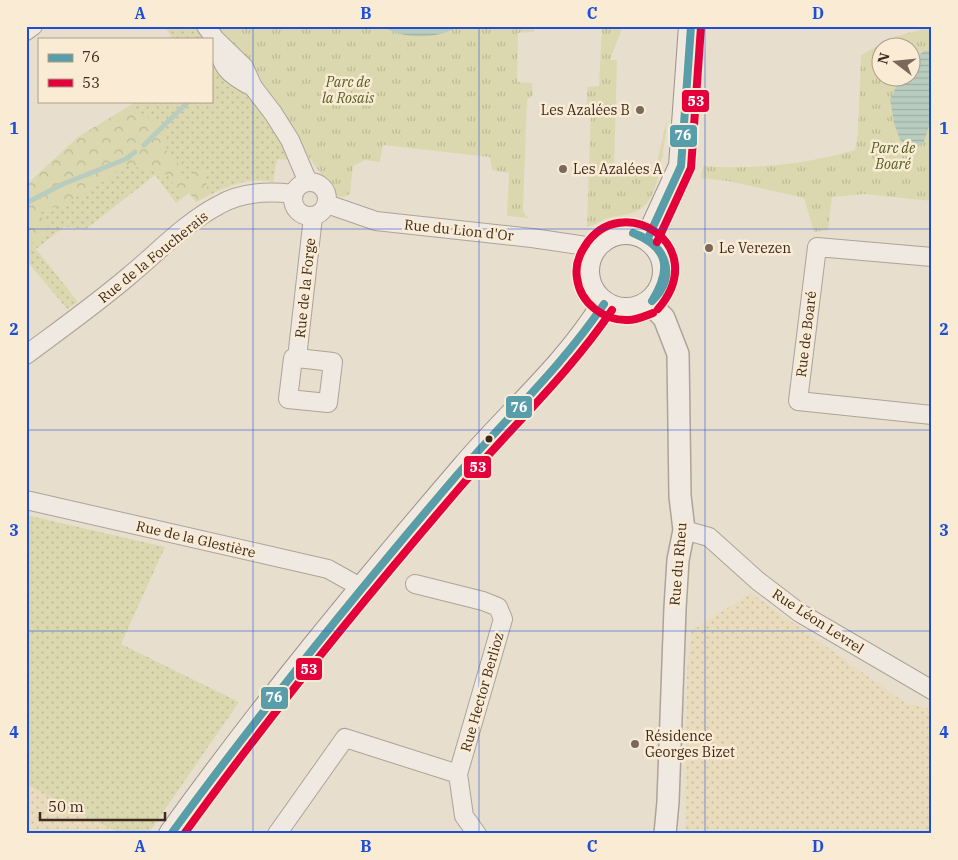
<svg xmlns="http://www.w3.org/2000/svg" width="958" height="860" viewBox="0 0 958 860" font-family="'IBM Plex Serif',serif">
<defs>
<pattern id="farmland-dots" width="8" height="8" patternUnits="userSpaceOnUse" patternTransform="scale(1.25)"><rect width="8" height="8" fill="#e9dcbd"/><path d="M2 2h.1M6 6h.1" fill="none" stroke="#c9bda2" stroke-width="1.8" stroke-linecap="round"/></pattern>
<pattern id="grass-dots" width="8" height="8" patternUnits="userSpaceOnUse" patternTransform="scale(1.25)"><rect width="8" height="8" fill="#dbd8af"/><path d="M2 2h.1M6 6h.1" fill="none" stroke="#bdba96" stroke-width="1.8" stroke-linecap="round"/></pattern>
<pattern id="forest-crowns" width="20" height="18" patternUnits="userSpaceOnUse" patternTransform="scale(1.25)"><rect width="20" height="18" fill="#dbd8af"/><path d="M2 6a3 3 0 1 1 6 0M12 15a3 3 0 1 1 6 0" fill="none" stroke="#bdba96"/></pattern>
<pattern id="park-tufts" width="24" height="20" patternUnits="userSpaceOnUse" patternTransform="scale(1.25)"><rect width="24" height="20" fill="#dbd8af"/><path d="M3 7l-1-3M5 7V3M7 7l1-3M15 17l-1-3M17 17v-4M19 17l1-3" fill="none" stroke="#bdba96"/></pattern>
<pattern id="water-rules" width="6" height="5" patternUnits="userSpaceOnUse" patternTransform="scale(1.25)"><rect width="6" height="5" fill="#b9cdbf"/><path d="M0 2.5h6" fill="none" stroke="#a0b0a4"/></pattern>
</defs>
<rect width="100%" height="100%" fill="#e8dece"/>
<path fill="url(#farmland-dots)" d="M751,593L907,704L932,709V834H685L687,673L691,631Z
M26,784L121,834H26Z"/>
<path fill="url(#grass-dots)" d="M164,26H196L205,39H173Z
M211,48C239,84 272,119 291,160L277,159L273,182C246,176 220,189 196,202L189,193L176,203L155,175L86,229L64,227L36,249L78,302L67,309L26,260V185L59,171L135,101H211Z
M26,515L165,547L121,644L239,702L148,834H121L26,784Z"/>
<path fill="url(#forest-crowns)" d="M129,106L162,126L167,136L163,148L176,157L184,179H192L195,169L206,170L207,196L196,202L189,193L181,199L168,175L128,165C99,185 72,202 39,213L50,231L33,243L26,240V185L78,137Z"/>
<path fill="url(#park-tufts)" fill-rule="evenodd" d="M216,26H534V32L518,33L517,82L532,83L533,95L527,100L523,211L528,218L507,216L509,173L492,170L490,157L383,145L380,162L365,160L353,166L350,194L343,197L337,196L308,156L294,127Z
M602,26H623L610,60H617L614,169L655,170L667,119C664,142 661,199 639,210C628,216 616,215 605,219C599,222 594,225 587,227L591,109L586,110L583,107L587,103V87L599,86Z
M918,26H932V201L864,194L832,197L828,230L814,232L804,198L728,181L701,178L703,166C752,170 808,164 855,150L858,133L861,55L894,37L923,29ZM880,48H910V78H880Z"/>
<path fill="url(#water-rules)" d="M381,26H460C434,40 407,40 381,26Z
M932,50V118L923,144L911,147L900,140L894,123L890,99L901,78H910L911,61L924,51Z"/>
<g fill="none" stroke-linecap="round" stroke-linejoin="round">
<path stroke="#b9cdbf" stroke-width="5" d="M144,145L189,101
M26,203L63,184L126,159L135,152"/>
<defs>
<path id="minor" d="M206,26L215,39L244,67L253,87L273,113L290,140L308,182
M26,31L33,26
M215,39C223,68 225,73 253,87
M293 199a17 17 0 1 1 34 0a17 17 0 1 1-34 0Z
M327,204L376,221L532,238L593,247
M932,257L817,247L798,401L932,415
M26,355C61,329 96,304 129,276C158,252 186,222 219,205C241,192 268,191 293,194
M297,358L333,362L328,403L288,399L293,358H297L313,217
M26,500L328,569L362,588
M684,530L709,537L758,581L800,613L932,690
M415,584L483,601L498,607L503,619L458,774
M277,834L345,738L458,774L464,816L477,834"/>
<path id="tertiary" d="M650,304L664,318L678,354L680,496L684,530L678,560L675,608L668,802L665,834"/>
<path id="secondary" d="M587 271a39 39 0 1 1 78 0a39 39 0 1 1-78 0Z
M648,238L681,166L691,26
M171,834C262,707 362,586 464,467C510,413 566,366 604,304"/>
</defs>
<use href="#minor" stroke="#ada397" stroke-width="20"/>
<use href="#tertiary" stroke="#ada397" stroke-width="24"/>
<use href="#secondary" stroke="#9d9286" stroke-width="26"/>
<use href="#minor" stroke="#efe9e1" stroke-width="18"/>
<use href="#tertiary" stroke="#efe9e1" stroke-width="21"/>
<use href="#secondary" stroke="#efe9e1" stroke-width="24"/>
<defs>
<path id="bus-1" d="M633,233C665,243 679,276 652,301
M633,233C670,248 671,270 652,301
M648,238L681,166L691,26
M171,834C260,712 354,596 451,482C502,422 560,369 604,304"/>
<path id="bus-2" d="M657,242L691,168L701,27
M653,313C645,316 637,320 628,320C604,321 580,303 577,278C575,266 579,255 585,246C621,189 713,245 658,309
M184,834C271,713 365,598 462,485C512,426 569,374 612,310"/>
</defs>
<use href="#bus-1" stroke="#f9ebd4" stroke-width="11"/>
<use href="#bus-2" stroke="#f9ebd4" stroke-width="11"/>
<use href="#bus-1" stroke="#589daa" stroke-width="8"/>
<use href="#bus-2" stroke="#e4003a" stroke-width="8"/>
</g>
<path fill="none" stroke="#1d4ed8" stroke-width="1" stroke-opacity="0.55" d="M253,26V834M479,26V834M705,26V834M26,229H932M26,430H932M26,631H932"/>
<g fill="#7a695b" stroke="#f9ebd4" stroke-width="2">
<circle cx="640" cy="110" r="5"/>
<circle cx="563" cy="169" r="5"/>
<circle cx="709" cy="248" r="5"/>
<circle cx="635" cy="744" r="5"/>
</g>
<circle fill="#3e2a1d" stroke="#f9ebd4" stroke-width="2" cx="489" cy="439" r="4.5"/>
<g text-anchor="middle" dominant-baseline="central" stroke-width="5" stroke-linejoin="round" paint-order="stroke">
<g font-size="14" font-style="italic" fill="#535d21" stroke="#f9ebd4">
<text x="348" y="82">Parc de<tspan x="348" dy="16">la Rosais</tspan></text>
<text x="893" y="148">Parc de<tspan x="893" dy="16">Boaré</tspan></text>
</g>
<g font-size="14" fill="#3e2a1d" stroke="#f9ebd4" text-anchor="start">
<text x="630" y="110" text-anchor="end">Les Azalées B</text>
<text x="573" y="169">Les Azalées A</text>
<text x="719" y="248">Le Verezen</text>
<text x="645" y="736">Résidence<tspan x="645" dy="16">Georges Bizet</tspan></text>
</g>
<g font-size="14" fill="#3e2a1d" stroke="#f9ebd4">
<text transform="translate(459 230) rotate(6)">Rue du Lion d'Or</text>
<text transform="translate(153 257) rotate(-39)">Rue de la Foucherais</text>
<text transform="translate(305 288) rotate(-84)">Rue de la Forge</text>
<text transform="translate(806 334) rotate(-83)">Rue de Boaré</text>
<text transform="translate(196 539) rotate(13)">Rue de la Glestière</text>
<text transform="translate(678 564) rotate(-85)">Rue du Rheu</text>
<text transform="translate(818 621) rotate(33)">Rue Léon Levrel</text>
<text transform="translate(482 692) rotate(-74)">Rue Hector Berlioz</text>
</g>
</g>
<g stroke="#f9ebd4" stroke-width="2">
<rect x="681" y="89" width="29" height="24" rx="5" fill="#e4003a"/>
<rect x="669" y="124" width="29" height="24" rx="5" fill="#589daa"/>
<rect x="505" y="395" width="28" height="24" rx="5" fill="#589daa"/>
<rect x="463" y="455" width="29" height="24" rx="5" fill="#e4003a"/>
<rect x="295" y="657" width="28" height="24" rx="5" fill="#e4003a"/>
<rect x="260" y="686" width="29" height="24" rx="5" fill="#589daa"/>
</g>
<g font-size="14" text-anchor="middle" font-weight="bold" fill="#fff">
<text x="696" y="106">53</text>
<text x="683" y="140">76</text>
<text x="519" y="412">76</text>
<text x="478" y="472">53</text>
<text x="309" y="674">53</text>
<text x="274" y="702">76</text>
</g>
<rect width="958" height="860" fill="none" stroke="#f9ebd4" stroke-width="55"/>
<rect x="38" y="38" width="175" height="65" fill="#f9ebd4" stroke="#ae9e8b"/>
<rect x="48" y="54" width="25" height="8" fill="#589daa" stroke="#ae9e8b"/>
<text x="82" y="62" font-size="15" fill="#3e2a1d">76</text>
<rect x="48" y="79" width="25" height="8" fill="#e4003a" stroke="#ae9e8b"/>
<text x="82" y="88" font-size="15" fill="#3e2a1d">53</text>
<g transform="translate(896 62) rotate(286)"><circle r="24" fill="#f9ebd4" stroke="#ae9e8b"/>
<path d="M0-4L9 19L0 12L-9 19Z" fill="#7a695b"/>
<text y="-8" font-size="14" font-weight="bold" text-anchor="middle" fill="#3e2a1d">N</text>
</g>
<path d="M40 812v8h125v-8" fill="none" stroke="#3e2a1d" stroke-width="2.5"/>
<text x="48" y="812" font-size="15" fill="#3e2a1d" stroke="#f9ebd4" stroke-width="4" paint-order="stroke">50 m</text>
<rect x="28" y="28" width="902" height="804" fill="none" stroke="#1d4ed8" stroke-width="2"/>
<g font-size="16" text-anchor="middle" font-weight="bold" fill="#1d4ed8">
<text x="140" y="19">A</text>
<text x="366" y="19">B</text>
<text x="592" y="19">C</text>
<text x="818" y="19">D</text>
<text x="14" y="134">1</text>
<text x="944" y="134">1</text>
<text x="14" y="335">2</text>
<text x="944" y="335">2</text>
<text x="14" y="536">3</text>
<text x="944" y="536">3</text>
<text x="14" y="738">4</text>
<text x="944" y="738">4</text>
<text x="140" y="852">A</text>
<text x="366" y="852">B</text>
<text x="592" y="852">C</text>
<text x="818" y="852">D</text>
</g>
</svg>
